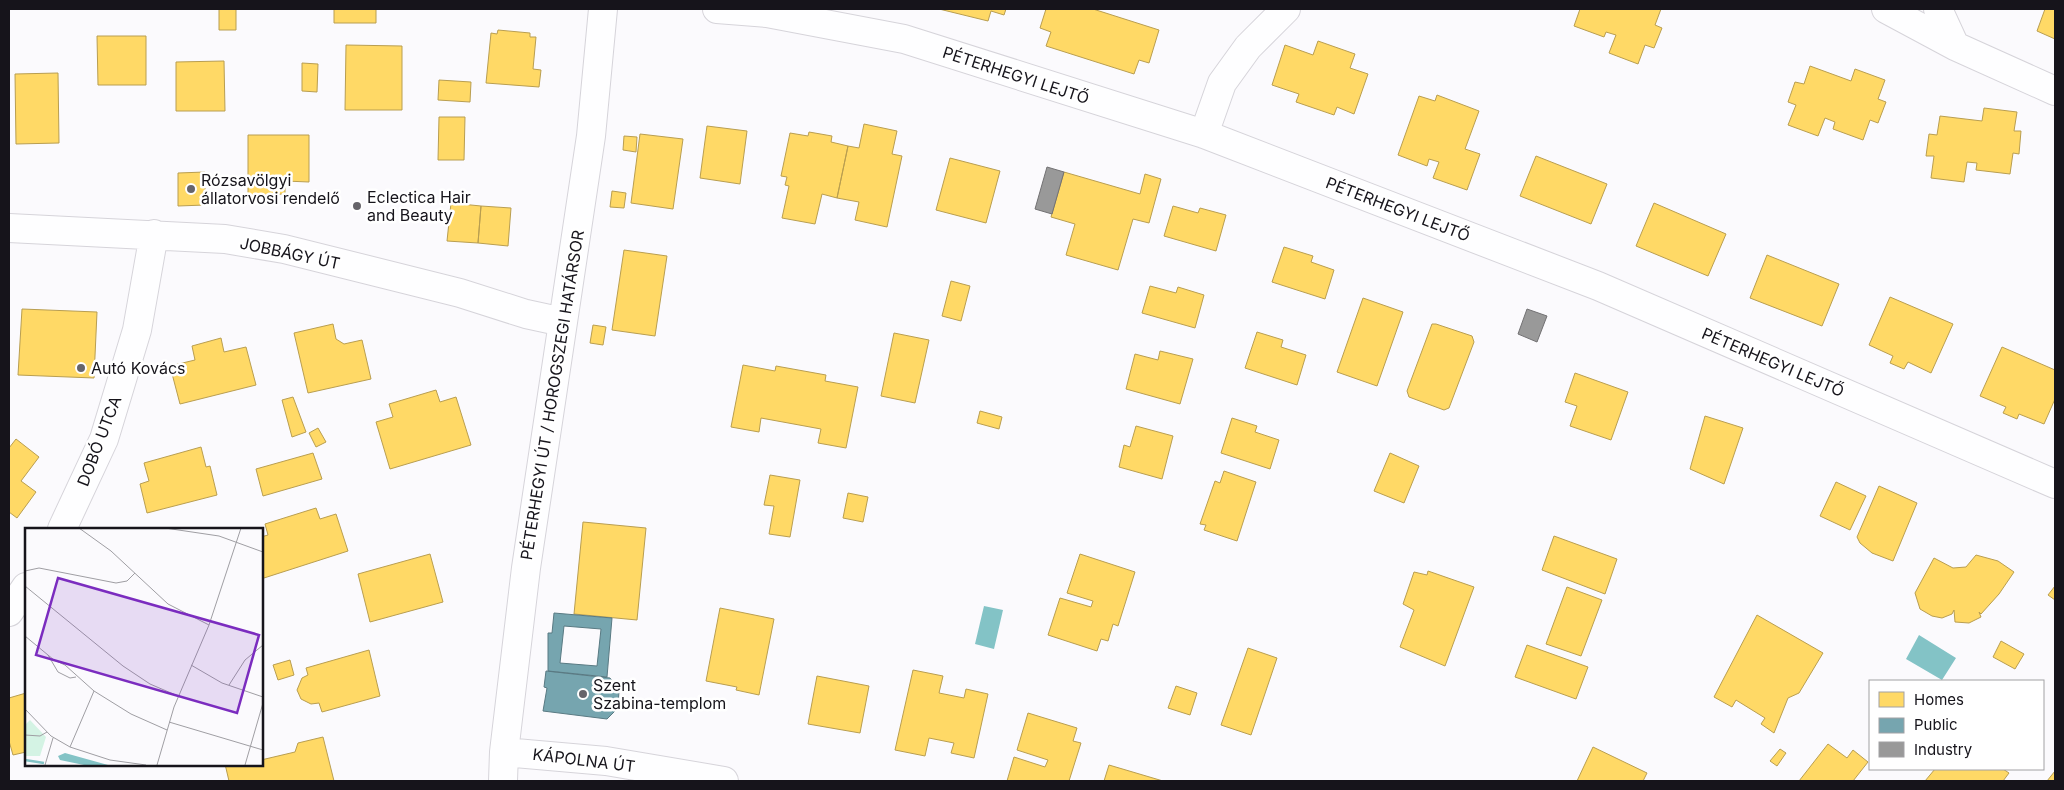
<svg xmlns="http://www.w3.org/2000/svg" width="2064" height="790" viewBox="0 0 2064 790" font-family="Inter,sans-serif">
<rect width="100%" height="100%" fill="#fbfafd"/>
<path fill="#83c3c6" d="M984,606L1003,610L994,649L975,644Z
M1919,635L1956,658L1942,680L1906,659Z"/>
<path fill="#ffd966" stroke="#b99e50" d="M219,9H236V30H219Z
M334,9H376V23H334Z
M939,9H1006L1004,15L991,11L988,21Z
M1046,9H1093L1159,30L1149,63L1139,60L1134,74L1046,46L1051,32L1040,28Z
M1580,9H1661L1655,25L1662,28L1654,48L1645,45L1638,64L1609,53L1616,35L1606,32L1604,37L1574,26Z
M2045,9H2055V39L2037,31Z
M498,30L530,33V37H536L533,69L541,70L539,87L486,83L491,33L497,34Z
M97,36H146V85H98Z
M1318,41L1355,54L1350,68L1368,74L1354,114L1337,107L1334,115L1296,102L1299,94L1272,85L1285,45L1313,55Z
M346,45L402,46V110H345Z
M224,61L225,111H176V62Z
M302,63L318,64L317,92L302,91Z
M1810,66L1851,81L1855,69L1885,80L1878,99L1886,102L1878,123L1870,120L1863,140L1833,129L1835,122L1825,118L1818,136L1788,125L1796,105L1788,102L1795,82L1804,84Z
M58,73L59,143L16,144L15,74Z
M439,80L471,82L470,102L438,100Z
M1437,95L1479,111L1465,149L1480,154L1467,190L1433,178L1439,162L1429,159L1427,166L1398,155L1419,96L1435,101Z
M1984,108L2017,112L2014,131H2021L2019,154L2013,153L2010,174L1976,170L1977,163L1967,162L1964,182L1931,178L1934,156H1926L1929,134L1937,135L1940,116L1982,121Z
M439,117H465L464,160H438Z
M864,124L897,131L892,154L902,156L887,227L855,220L859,202L837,198L848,146L859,148Z
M707,126L747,131L740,184L700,178Z
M809,132L832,136L831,142L848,146L837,198L822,194L815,224L782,218L789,186L785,185L787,177L781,176L790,133L808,136Z
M640,134L683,139L673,209L631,203Z
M248,135H309V182L285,181V194L248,195Z
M624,136L637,137L636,152L623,150Z
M1536,156L1607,184L1591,224L1520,196Z
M950,158L1000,171L986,223L936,210Z
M205,172V205L178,206V173Z
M1064,172L1140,194L1145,174L1161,179L1149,223L1133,219L1118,270L1066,255L1075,224L1051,217Z
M612,191L626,193L624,208L610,207Z
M451,203L481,206L478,243L447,241Z
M1654,203L1726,234L1708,276L1636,246Z
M481,206L511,208L508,246L478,243Z
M1173,206L1198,213L1200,208L1226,215L1216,251L1164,236Z
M1284,247L1313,256L1311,262L1334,270L1325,299L1272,282Z
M624,250L667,256L655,336L612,330Z
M1767,255L1839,284L1822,326L1750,298Z
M951,281L970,286L961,321L942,316Z
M1150,286L1176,293L1178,287L1204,295L1195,328L1142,313Z
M1890,297L1953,324L1931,373L1908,362L1904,369L1890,363L1893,356L1869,345Z
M1363,298L1403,312L1377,386L1337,372Z
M22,309L97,312L94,378L18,375Z
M333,324L336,339L344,344L362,340L371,379L308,393L294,333Z
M1432,324H1436L1472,336L1474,342L1449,408L1444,410L1409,397L1407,391Z
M593,325L606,327L603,345L590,343Z
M1257,332L1283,340L1281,347L1306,355L1297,385L1245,368Z
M894,333L929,340L915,403L881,396Z
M221,338L224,352L246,347L256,385L180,404L170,366L195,360L192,346Z
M2002,347L2055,370V399L2044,424L2019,414L2017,419L2003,413L2006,407L1980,396Z
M1160,351L1193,359L1180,404L1126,389L1135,354L1158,360Z
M743,365L775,371L776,366L826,375L825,381L858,387L846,448L818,443L821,429L761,418L759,432L731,427Z
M1575,373L1628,392L1611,440L1570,426L1577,406L1565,402Z
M436,390L440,402L456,397L471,445L390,469L376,422L393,417L389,404Z
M293,397L306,432L292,437L282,400Z
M980,411L1002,417L999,429L977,423Z
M1705,416L1743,428L1724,484L1690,469Z
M1232,418L1257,426L1255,432L1279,440L1270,469L1221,453Z
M1136,426L1173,436L1162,479L1119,467L1124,445L1130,447Z
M318,428L326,442L316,447L309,433Z
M16,439L39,457L21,481L36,492L17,518L9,512V448Z
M201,447L206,467L210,466L217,495L147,513L140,484L149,481L144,463Z
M313,453L322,479L263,496L256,469Z
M1390,453L1419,466L1404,503L1374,491Z
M1224,471L1256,482L1237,541L1204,530L1206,525L1200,524L1215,481L1220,483Z
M770,475L800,480L790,537L769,534L774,506L764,505Z
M1836,482L1866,496L1850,530L1820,516Z
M1879,486L1917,503L1893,561L1872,553L1860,543L1857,537Z
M848,493L868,497L863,522L843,518Z
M316,508L320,519L336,514L348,551L264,578L261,570V537L268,535L265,524Z
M583,522L646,528L637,620L574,614Z
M1554,536L1617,559L1605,594L1542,570Z
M430,554L443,602L370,622L358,574Z
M1080,554L1135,572L1118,626L1113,624L1108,641L1101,639L1097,651L1048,635L1060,598L1091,607L1093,601L1067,593Z
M1976,555L1998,561L2014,572L1999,594L1981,614L1979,612L1981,617L1969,623L1955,622L1954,610L1952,614L1942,618L1932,616L1920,609L1915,593L1934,558L1953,568L1966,567Z
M1428,571L1474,587L1445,666L1400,647L1414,610L1403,604L1414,572L1427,575Z
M2055,586V600L2048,595Z
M1567,587L1602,600L1581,656L1546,644Z
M720,608L774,619L759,695L736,690L737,687L706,681Z
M1757,615L1823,653L1799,693L1788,698L1774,733L1761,724L1765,718L1736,700L1732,707L1714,697Z
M2001,641L2024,654L2015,669L1993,657Z
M1527,645L1588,667L1576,699L1515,677Z
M1248,648L1277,658L1251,735L1221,725Z
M369,650L380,696L322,712L319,703L311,704L301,699L297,690L302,678L308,675L306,668Z
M290,660L294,675L278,680L273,665Z
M913,670L943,676L939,693L964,698L966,689L988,694L974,758L951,753L954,743L929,738L925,756L895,750Z
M817,676L869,686L860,733L808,724Z
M1176,686L1197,693L1190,715L1168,708Z
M26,693V752L13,755L9,741V698Z
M1028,713L1077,728L1073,741L1081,743L1069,781H1007L1014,757L1045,767L1048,760L1017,750Z
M323,737L334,781H229L225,764H261V760L295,752L298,743Z
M1828,744L1847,758L1853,750L1868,762L1853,781H1799Z
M1593,747L1647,773L1643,781H1577Z
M1780,749L1786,753L1777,766L1770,761Z
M1109,765L1163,781H1104Z
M1935,769H2003L2009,773L2003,781H1925Z
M2055,771V781H2047Z"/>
<path fill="#76a5af" stroke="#597a83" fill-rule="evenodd" d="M554,613L612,618L607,677L548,671V633H552ZM564,626L601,629L597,666L560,663Z
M546,671L610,678L619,690L618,708L607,719L543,711L547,688L544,687Z"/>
<path fill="#999" stroke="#727173" d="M1047,167L1064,172L1052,214L1035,209Z
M1527,309L1547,316L1537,342L1518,334Z"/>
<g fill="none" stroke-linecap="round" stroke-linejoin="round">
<defs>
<path id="minor" d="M717,9L767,13L904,39L1204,134L1598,286L2055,484
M1886,9L1955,46L2055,91
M1938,9L1955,46
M1204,134L1222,83L1248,47L1286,9
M9,228L225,239L284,249L460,293L526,314L563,322
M62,529L104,439L137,330L154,234
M9,612L26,587
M504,752L606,761L724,781
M503,781L504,752L526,568L591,136L603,9"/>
</defs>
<use href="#minor" stroke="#d6d4da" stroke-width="30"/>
<use href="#minor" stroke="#fefeff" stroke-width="28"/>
</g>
<g fill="#66646a" stroke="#fff" stroke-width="2">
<circle cx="191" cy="189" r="5"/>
<circle cx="357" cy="206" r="5"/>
<circle cx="81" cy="368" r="5"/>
<circle cx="583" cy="694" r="5"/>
</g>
<g text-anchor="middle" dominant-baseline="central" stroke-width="5" stroke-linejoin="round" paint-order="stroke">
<g font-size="16" fill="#16141b" stroke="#fff">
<text transform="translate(1016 75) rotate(18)">PÉTERHEGYI LEJTŐ</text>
<text transform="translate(1398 209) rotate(21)">PÉTERHEGYI LEJTŐ</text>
<text transform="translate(290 253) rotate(12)">JOBBÁGY ÚT</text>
<text transform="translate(1773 362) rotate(23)">PÉTERHEGYI LEJTŐ</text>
<text transform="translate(552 395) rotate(-81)">PÉTERHEGYI ÚT / HOROGSZEGI HATÁRSOR</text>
<text transform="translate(99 441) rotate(-69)">DOBÓ UTCA</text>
<text transform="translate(584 760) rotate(7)">KÁPOLNA ÚT</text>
</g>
<g font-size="16" fill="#16141b" stroke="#fff" text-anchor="start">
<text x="201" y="180">Rózsavölgyi<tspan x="201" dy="18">állatorvosi rendelő</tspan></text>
<text x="367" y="197">Eclectica Hair<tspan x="367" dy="18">and Beauty</tspan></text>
<text x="91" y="368">Autó Kovács</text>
<text x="593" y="685">Szent<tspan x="593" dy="18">Szabina-templom</tspan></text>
</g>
</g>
<g transform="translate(25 528)">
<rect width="238" height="238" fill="#fbfafd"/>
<path d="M5,192L21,209L15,228H0V197Z" fill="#d4f3e4"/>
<path d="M40,225L83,237H86H59L35,232L33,228Z" fill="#83c3c6"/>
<path fill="none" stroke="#83c3c6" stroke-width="2.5" d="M0,232L19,235"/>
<path fill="none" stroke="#9f9ea3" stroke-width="1" d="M54,0L86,23L143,76L184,97M140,0L194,8L238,24M0,43L14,40L91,55L102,53L110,45M0,58L98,138L125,156L153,168M238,67V89M0,108L29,132L40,137L69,163L106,186L142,202M23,127L33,144L45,150L51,149M166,137L197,155L238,169M204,157L220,132L238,117M0,181L26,208L45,219L85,232L121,237M144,194L238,222M0,207L15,208L22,204M45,219L69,163M20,237L28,210M132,237L149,179L184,97L216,0M220,237L238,175"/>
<path fill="#7b2cbf" fill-opacity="0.15" stroke="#7b2cbf" stroke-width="2.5" d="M33,50L234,107L212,185L11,127Z"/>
<rect width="238" height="238" fill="none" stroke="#16141b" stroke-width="2.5"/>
</g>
<rect width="2064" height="790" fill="none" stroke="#16141b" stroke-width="20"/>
<rect x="1869" y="680" width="175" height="90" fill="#ffffff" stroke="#a2a1a4"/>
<rect x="1879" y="692" width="25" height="15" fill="#ffd966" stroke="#a2a1a4"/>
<text x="1914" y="705" font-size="15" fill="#16141b">Homes</text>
<rect x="1879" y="718" width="25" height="15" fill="#76a5af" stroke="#a2a1a4"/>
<text x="1914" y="730" font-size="15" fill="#16141b">Public</text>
<rect x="1879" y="742" width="25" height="15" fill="#999999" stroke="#a2a1a4"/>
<text x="1914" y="755" font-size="15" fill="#16141b">Industry</text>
</svg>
